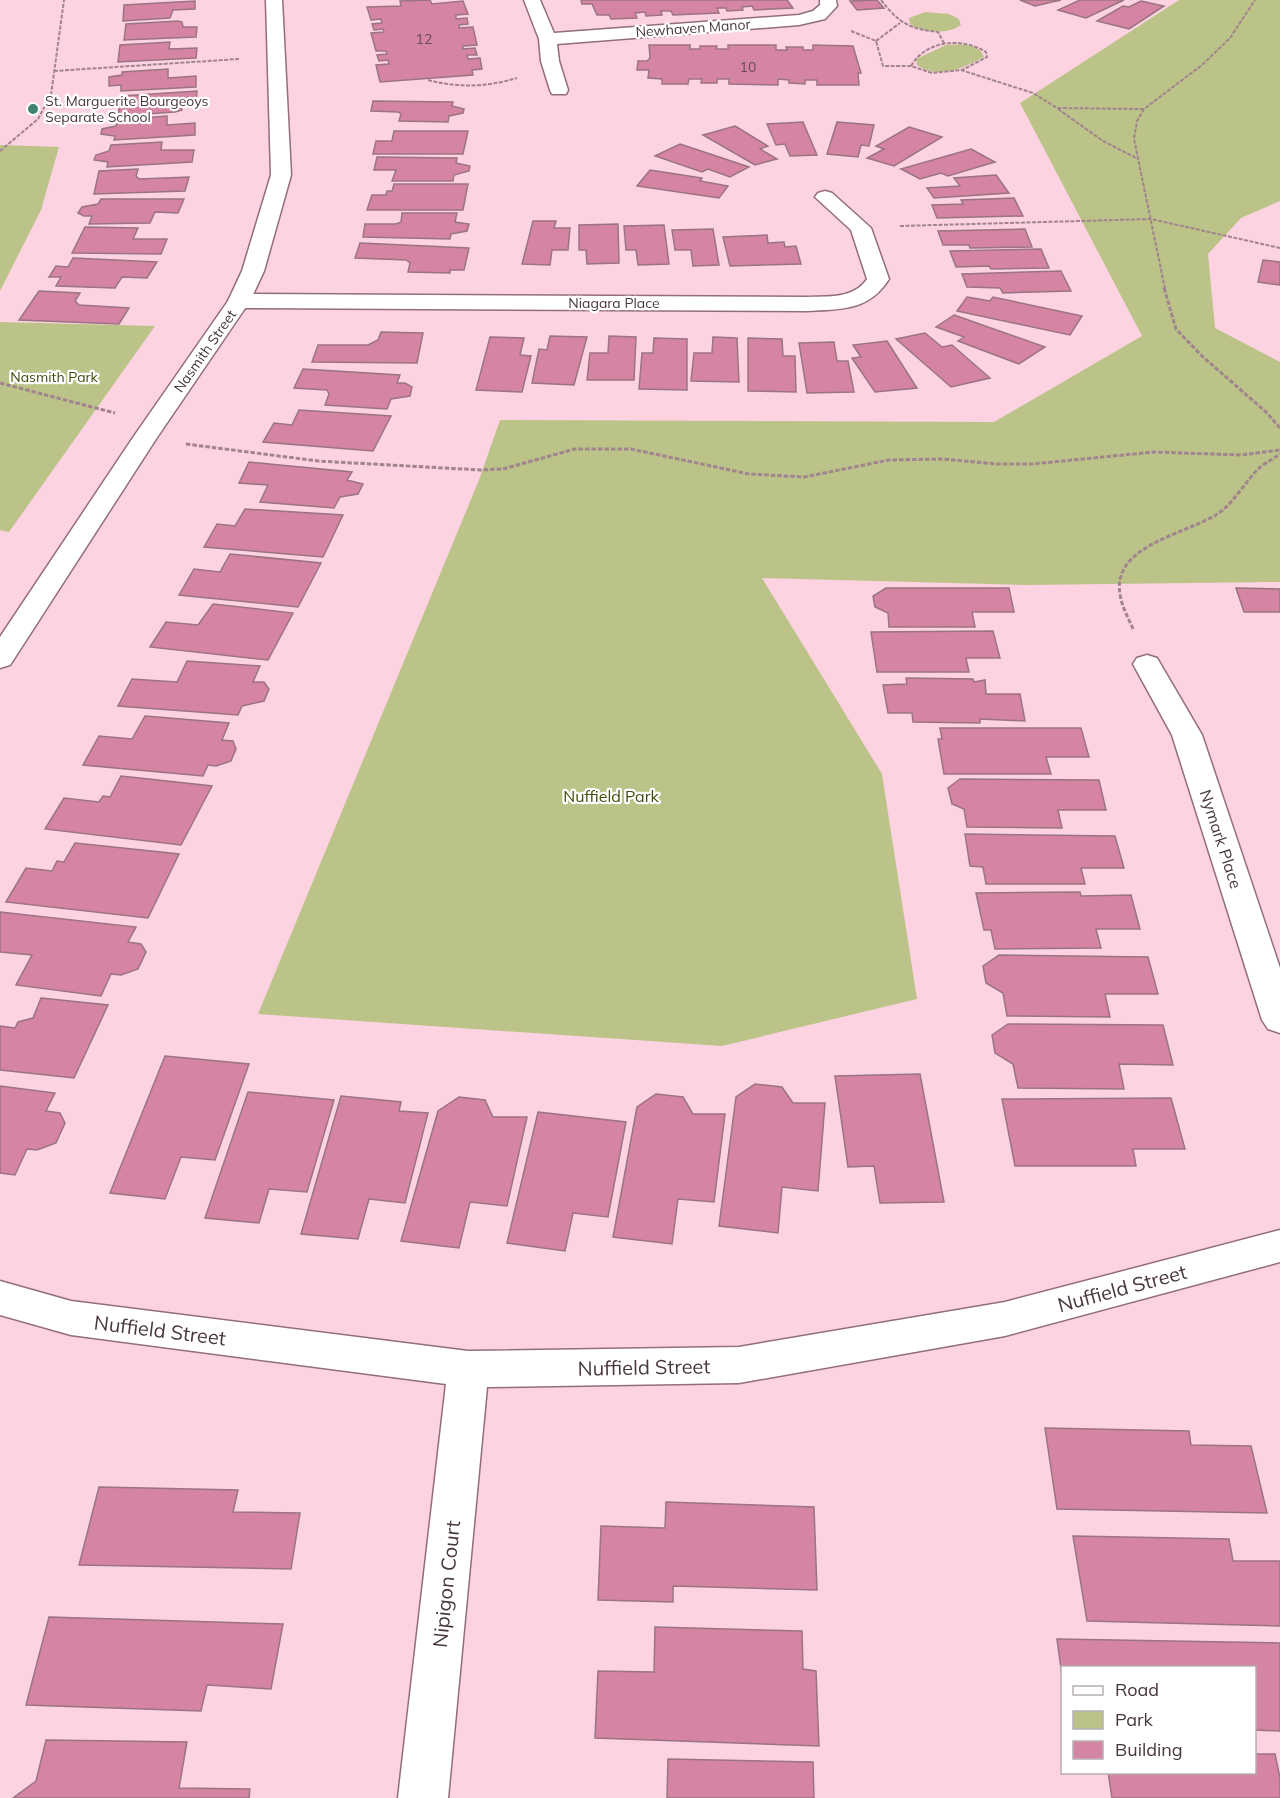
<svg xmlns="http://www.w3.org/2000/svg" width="1280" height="1798" viewBox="0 0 1280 1798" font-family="Mulish,sans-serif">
<rect width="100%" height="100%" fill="#fdd3e2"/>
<path fill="#bbc388" d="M1179,0H1280V201L1241,218L1208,254L1215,328L1280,362V582L1028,585L762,578L882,774L917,999L722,1046L258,1014L479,480L500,420L994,422L1142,336L1020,103Z
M925,12L949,14L959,19L961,25C947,35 923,33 910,24L909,18Z
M946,45C958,44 980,43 984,57C963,68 939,80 917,65L916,59Z
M0,145L59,147L41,210L0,291Z
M0,322L155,326L9,532L0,530Z"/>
<path fill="#d584a4" stroke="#9a7482" stroke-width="1.5" d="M430,0L432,4L463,1L468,14L456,15V19L467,18L468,24L459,25V28L473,27L477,45L463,46V49L475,48L477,55H467L468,59L480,58L482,69L472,70L473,75L380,82L376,65L389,64L388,60L379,61L377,55L387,54L386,51H376L371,33L384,32L383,29L374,30L372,24L382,23L381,19L371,20L367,7L401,6L400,1Z
M581,0H787L793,8L754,10L752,6L742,7L743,10L727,11L726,8H717L719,13L673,15L671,11H661L662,15L646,16L645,12L635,13L637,18L611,19L609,15H597L592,4H582Z
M877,0L884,8L857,10L850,1Z
M1020,0H1061L1035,6Z
M1080,0H1124L1086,18L1058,10Z
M195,1V9L173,10L170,18L123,21L124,5Z
M1141,1L1164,6L1129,29L1097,21L1123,6L1129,7Z
M178,21L182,22L183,27H197L196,37L124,40L126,24Z
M170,42L169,49L197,48L196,58L118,62L120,45Z
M649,45H690V49H700V46H717L716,49H728V45H776V50H787L786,47H803V50H813V45L853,46L861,73H858L859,85H817V80H805V84L789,83V80L778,79V85L729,84V79H717V83H701L702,79H689L688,84H662V79L648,78L649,70H637L638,61H647L650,58Z
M168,69V78L196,76V87L121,91V85L109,86V77L122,75V72Z
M197,91L196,102L180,103L182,110L175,112L118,116L121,96Z
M373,101L453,102L452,106L464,109L463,113L449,116L448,122L399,121L401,114L398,112L371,111Z
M167,116V125L195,123V135L114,140L115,136L101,134L102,129L116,126L118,120Z
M803,122L817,155L790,156L785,144L776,145L767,124Z
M837,122L874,125L869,146L861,145L858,157L827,154Z
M735,126L768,146L760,149L777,159L755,165L703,135Z
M909,127L942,137L894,166L867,158L884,149L876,146Z
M394,131H468L463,154H373L376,141H392Z
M162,142L161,150H194L192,162L107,167L108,162L94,160L96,155L109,151L111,145Z
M680,144L749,167L730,177L708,169L702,172L655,156Z
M971,149L995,162L948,176L941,173L920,179L901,169Z
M377,157L457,158L456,163L470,166L469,171L454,175L453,181H392L396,170H374Z
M138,169L136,176L139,179L189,177L185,191L94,194L99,171Z
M650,170L702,178L700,181L728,186L719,198L637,186Z
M996,175L1009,193L934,198L927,188L960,186L954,178Z
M394,184H468L463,210H367L372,195H386L387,191H392Z
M1014,198L1023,216L937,218L932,205L963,204L961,200Z
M101,199H184L178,213L155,212L150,223L89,224L92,216H84L78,213L82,207L98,204Z
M402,213H457L455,222L469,224L467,231L451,234L450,239L363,237L365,224H396L401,222Z
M533,221H556L554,228H570L568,250H552L550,265L522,264Z
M618,224L619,263L587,264L586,250H579V225Z
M664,225L669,264L638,265L636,250H626L624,226Z
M85,227L138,228L133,239H167L161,254L72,253Z
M713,229L719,265L693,266L691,250H675L672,230Z
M1025,229L1032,247L970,248L969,245H943L938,231Z
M767,235L768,243L784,242L785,247L796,246L801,264L730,266L723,237Z
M360,243L469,248L464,270H450V273L408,272L410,263L406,260L355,258Z
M1041,249L1049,268L991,269L989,266L956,267L950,251Z
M73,258L157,262L147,278L122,277L115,288L56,286L61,277H49L56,266L68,267Z
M1263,260L1280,262V285L1258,282Z
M1061,271L1071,291L1003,293L1000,288L967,287L962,274Z
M39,291L80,293L75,301L79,305L129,308L119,324L19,320Z
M967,297L990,301L993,297L1082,316L1070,335L957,311Z
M954,315L1045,347L1019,364L958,341L964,337L936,327Z
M381,332L423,333L417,363L312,362L318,345H368L378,340Z
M925,333L942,347L952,345L990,378L951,387L896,339Z
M550,336L587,337L574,385L532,383L539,349L547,350Z
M609,336L636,337L634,380H587L590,353H608Z
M490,337L524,338L520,355L531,356L522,392L476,390Z
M713,337L737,338L739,382L691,381L694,353H712Z
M654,338L687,339V390L639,389L642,353H653Z
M748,338L782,339L783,356H795L796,392L748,391Z
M887,341L917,388L875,392L852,358L861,357L853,345Z
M834,342L837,361H848L854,392L807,393L799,343Z
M303,369L400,375L397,383H405L412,387L410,396L391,399L387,409L325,405L329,394L327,390L294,388Z
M299,410L391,416L373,451L263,442L274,423L292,425Z
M249,462L352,472L347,480L363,484L358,494L340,497L334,508L260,502L268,485L239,483Z
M245,509L343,515L323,557L204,547L217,524L235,526Z
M230,554L321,563L298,607L179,595L194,569L220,572Z
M886,588H1009L1014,612H972L975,627H889L888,613L875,607L873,596Z
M1236,588L1280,589V612H1244Z
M213,604L293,613L268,660L150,647L166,622L198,625Z
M993,631L1000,658H966L969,672H877L871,632Z
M187,661L260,666L253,682H264L269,689L264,701L242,706L238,715L118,706L132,679L177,682Z
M906,678L973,679L974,682L985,680L986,694H1020L1025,721L980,719V723L913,722L912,713H888L883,685L907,684Z
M145,716L229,723L222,740L233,741L236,749L231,761L216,766L208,765L203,776L83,765L99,736L132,739Z
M940,728H1081L1089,757H1046L1051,774H944L938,739H942Z
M121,776L212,786L181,845L45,829L64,798L99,802L103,796L110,797Z
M960,779L1099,780L1106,810H1058L1062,828L967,827L964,809L952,804L948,788Z
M965,834L1115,836L1124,868H1081L1085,884H986L983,867L970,866Z
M75,843L179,854L148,918L6,902L26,868L52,871L57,861L64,862Z
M1080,892L1081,896L1131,895L1140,929H1096L1101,948L995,949L991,930H984L976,893Z
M0,912L136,927L128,942L141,944L146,952L138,969L121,975L111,974L101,996L16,985L32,955L0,952Z
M999,955L1148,957L1158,994H1105L1110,1017L1007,1016L1003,993L986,983L983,966Z
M41,998L108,1005L74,1078L0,1070V1026L15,1028L18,1022L33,1018Z
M1008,1024L1163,1025L1173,1065L1119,1064L1124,1089L1018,1088L1013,1064L995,1053L992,1035Z
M165,1056L249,1064L215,1160L181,1157L165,1199L110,1193Z
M920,1074L944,1202L880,1203L874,1166L848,1167L835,1076Z
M755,1084L782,1087L793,1103H825L818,1191L782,1187L778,1233L719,1226L736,1097Z
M0,1086L55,1093L46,1111L60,1113L65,1123L56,1143L37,1150L27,1149L15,1175L0,1173Z
M248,1092L334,1100L307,1192L269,1189L259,1223L205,1218Z
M656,1094L683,1097L693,1114H725L714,1202L678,1199L672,1244L613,1237L637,1107Z
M341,1096L401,1102L399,1111L428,1113L405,1203L369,1199L358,1239L301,1234Z
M459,1097L485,1100L493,1117H527L507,1206L470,1202L459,1248L401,1241L438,1111Z
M1171,1098L1185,1149H1133L1136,1166H1015L1002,1099Z
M538,1112L626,1122L608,1217L573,1213L565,1251L507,1243Z
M1045,1428L1189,1431L1191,1445L1251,1446L1267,1513L1057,1509Z
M99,1487L238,1490L233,1512L300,1513L291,1569L79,1565Z
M666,1502L814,1507L817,1590L673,1586V1602L598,1600L601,1526L665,1528Z
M1073,1536L1229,1539L1233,1561H1280V1626L1087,1621Z
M49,1617L283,1624L271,1689L207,1685L201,1711L26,1705Z
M655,1627L802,1631L803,1669L816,1671L819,1746L595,1738L598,1671L654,1672Z
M1057,1639L1280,1643V1731L1254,1730V1668H1062V1676Z
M46,1740L187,1742L179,1788L250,1789L249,1798H13L36,1781Z
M1254,1754H1275L1280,1778V1798H1112L1108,1772H1254Z
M668,1759L813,1762L814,1798H667Z"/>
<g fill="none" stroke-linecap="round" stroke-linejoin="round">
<defs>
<path id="street" d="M524,0H540L554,33L799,15L813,11L820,5V0H836L837,6L825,19L799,25L557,44L559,61L568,90L566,94H552L550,90L541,61L539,39Z
M825,191L832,193L871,228L889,279C869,311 841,309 807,311L239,308L231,306L228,301L231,296L239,294L807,297C828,296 854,299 867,279L851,230L815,197L818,193Z
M1147,655L1157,658L1202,735L1280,968V1033L1268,1029L1262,1020L1172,735L1133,664L1137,658Z
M1280,1230V1262L1005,1336L739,1383L487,1387L448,1798H398L446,1384L71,1335L0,1315V1281L71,1301L468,1351L739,1347L1005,1302Z"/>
<path id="secondary" d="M266,0H282L291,175L264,271L250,301L156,439L14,659L10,665L0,668V637L132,439L228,301L242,271L271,175Z"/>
</defs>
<use href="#street" stroke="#926d7b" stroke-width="3"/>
<use href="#secondary" stroke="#926d7b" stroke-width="3"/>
<path stroke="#a1848e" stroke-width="2" stroke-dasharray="4 1.5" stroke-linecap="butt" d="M881,0C899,23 909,29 938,32L944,43
M851,31L876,41L883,66H911L932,73L961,70L1033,93L1057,108L1143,109
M876,41L900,23
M911,66C926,40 962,37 986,52L987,57L962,70
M54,71L239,59
M428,80C458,88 487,87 517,78
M1058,109L1103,141L1138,159
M0,151L38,119L51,95L64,0
M900,226L1151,219L1280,248
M1165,289L1134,139L1137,121L1144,109L1202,65L1230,38L1255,0"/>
<path stroke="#a1848e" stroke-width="3" stroke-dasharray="4.5 2" stroke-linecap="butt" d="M1164,288L1176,329L1202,356L1266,412L1280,428
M0,383L115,413
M186,444L318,461L480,470L503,469L575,449H631L749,474L804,477L889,460L943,459L997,464H1032L1154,452L1241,455L1280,450
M1133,629C1129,619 1123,609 1121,599C1106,542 1196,534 1224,509C1236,498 1246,482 1257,470C1263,464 1273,459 1280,454"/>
<use href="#street" fill="#fff" fill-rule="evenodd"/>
<use href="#secondary" fill="#fff" fill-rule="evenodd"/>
</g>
<circle fill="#418271" stroke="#fff" stroke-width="2" cx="33" cy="109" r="6"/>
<g text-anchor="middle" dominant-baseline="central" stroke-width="4.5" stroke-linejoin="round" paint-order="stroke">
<g font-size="14" fill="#48373d" stroke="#fff">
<text transform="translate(693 28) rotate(-4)">Newhaven Manor</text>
<text x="614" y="303">Niagara Place</text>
<text transform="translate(205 351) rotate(-55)">Nasmith Street</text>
</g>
<g font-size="14" fill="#6b4a57">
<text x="424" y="39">12</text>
<text x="748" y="67">10</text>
</g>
<g font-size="14" fill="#48373d" stroke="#fff" text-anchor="start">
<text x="45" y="101">St. Marguerite Bourgeoys<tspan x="45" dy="16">Separate School</tspan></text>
</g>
<g font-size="14" fill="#454b0c" stroke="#fff">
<text x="54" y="377">Nasmith Park</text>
</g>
<g font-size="16" fill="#454b0c" stroke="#fff">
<text x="611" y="796">Nuffield Park</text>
</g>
<g font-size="16" fill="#48373d" stroke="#fff">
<text transform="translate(1221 839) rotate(72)">Nymark Place</text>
</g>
<g font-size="20" fill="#48373d" stroke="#fff">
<text transform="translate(1122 1288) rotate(-15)">Nuffield Street</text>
<text transform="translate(160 1330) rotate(7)">Nuffield Street</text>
<text transform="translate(644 1367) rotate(-1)">Nuffield Street</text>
<text transform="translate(446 1584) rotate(-84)">Nipigon Court</text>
</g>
</g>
<rect x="1061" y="1666" width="195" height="108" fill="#ffffff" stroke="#b6afb1" stroke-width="1.5"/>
<rect x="1073" y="1686" width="30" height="9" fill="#ffffff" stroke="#b6afb1" stroke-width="1.5"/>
<text x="1115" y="1696" font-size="18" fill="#48373d">Road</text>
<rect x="1073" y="1711" width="30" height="18" fill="#bbc388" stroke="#b6afb1" stroke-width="1.5"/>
<text x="1115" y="1726" font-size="18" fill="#48373d">Park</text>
<rect x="1073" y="1741" width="30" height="18" fill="#d584a4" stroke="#b6afb1" stroke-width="1.5"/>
<text x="1115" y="1756" font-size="18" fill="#48373d">Building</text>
</svg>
